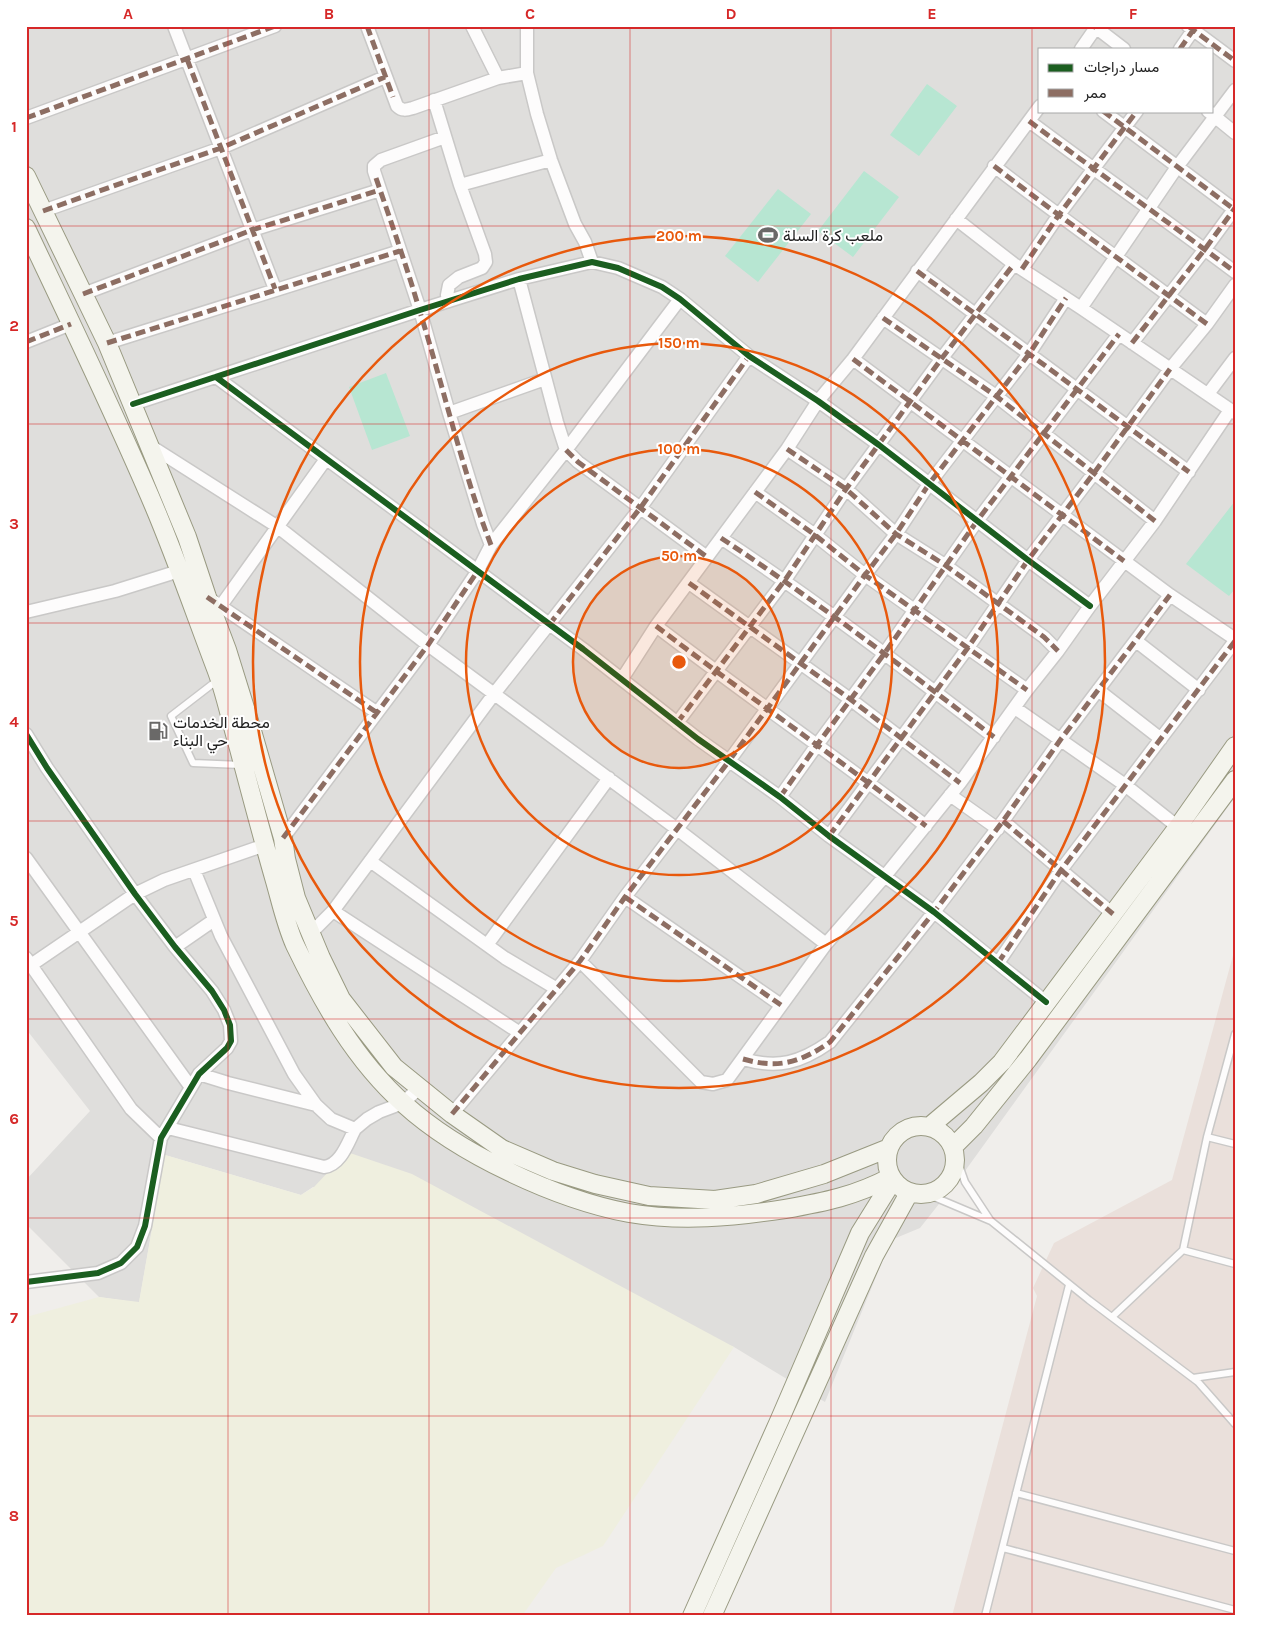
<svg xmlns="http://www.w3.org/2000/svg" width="1261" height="1642" viewBox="0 0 1261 1642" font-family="Karla,Vazirmatn,sans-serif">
<rect width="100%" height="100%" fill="#f0eeeb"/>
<path fill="#dfdedc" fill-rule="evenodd" d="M26,26H1235V797L965,1171L920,1228L891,1240L825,1402L734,1347L313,1187L301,1195L165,1155L139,1303L99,1297L26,1224V1180L90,1111L26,1029ZM1040,49H1212V111H1040Z"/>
<path fill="#eae0db" d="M1235,948V1616H952L1037,1296L1033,1288L1054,1243L1172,1180Z"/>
<path fill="#efefdf" d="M347,1152L412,1174L734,1347L603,1546L556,1568L522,1616H26V1317L99,1297L139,1302L165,1155L301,1195L314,1187Z"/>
<path fill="#b7e6d2" d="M927,84L957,106L919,156L890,135Z
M864,171L899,197L853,257L818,231Z
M778,189L811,214L758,282L725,256Z
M386,373L410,436L372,450L349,387Z
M1235,501V589L1229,596L1186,564Z"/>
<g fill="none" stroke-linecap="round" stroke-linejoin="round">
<defs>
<path id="lane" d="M219,679L171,716L193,763L241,765
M1207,1137L1235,1144
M954,1151L965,1182L990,1220
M927,1194L991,1221L1089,1300L1198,1382L1235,1424
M1183,1250L1235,1264
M1112,1317L1183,1250L1207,1137L1235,1034
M1193,1378L1235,1372
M1016,1493L1235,1551
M1003,1548L1235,1610
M985,1616L1069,1285"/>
<path id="street" d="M174,26L275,289
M367,26L397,106C402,111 406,110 413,108L498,78L527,73
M472,26L498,78
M527,26V73L537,114L551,160L575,224L585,242L592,262
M1094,26L1124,49
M1188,26L1235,61
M1081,49L1097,26
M1180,49L1196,26
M434,100L460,185L485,254L486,262L482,268L459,277L449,285L447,295L449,301
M1103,111L1235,210
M1208,111L1235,133
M26,118L275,26
M1029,121C1097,172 1167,221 1235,272
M445,137L381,160L374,166V171L420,310L449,413L483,524L491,545
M994,166C1064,220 1136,271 1207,324
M460,185L551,160
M43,211L221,148L385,77
M956,219L1014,264L1081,308L1235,413
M1022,269L1058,216L1137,111
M917,271L1189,472
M519,279L557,422L566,450L578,462L707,557
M83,294L252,230L380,190
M1081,308L1177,167L1235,90
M883,318L996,396L1155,521
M26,342L71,324
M107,343L400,251
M1132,343L1205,249L1235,208
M853,359L1170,595L1235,639
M216,377L583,649L698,739L780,797L829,836L934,912L1046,1002
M1208,394L1235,358
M133,404L420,310L519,279L592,262L618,268L662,287L680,299L749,356L818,401L879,445L1028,560L1090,606
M449,413L545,379
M149,445L278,527L428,645L677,829L826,944
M787,449L846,489L896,534L945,565L1044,637L1058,651
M755,492L815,535L865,575L1027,690
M721,538C815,600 904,668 994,737
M689,583L850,699L960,783
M207,597L376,712
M220,607L326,459
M26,612L115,591L179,571
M656,626C745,694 837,758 926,826
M1136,641L1199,690
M622,679L656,626L787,449L818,401L853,359L1040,106
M1098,690L1161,739
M1015,708L1125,785L1178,827
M677,723L785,580L846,489L942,358L1014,264
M26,734L47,768L135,894L175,947L212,991L224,1010L230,1025L231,1041L227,1048L199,1074L161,1138L145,1226L137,1247L121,1263L98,1273L26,1282
M950,795L998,829
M780,797L817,745L884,654L977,521L1119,334
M1003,821L1113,914
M829,836L967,649L1028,560L1094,473L1170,369L1207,324L1235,285
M283,838L428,645L477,572L491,545L566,450L680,299
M26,858L190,1086
M370,861L505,958L557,989
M194,870L221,936L294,1074L316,1105L331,1119L355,1129L367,1119L379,1112L403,1103L419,1088
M625,897L781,1005
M333,911L520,1033
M310,934L333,911L494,694L641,507L749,356
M487,945L609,778
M175,947L214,920
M26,958L131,1109L161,1138
M580,961L701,1082L713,1084L727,1080L826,944L885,876L960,783L1027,690L1058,651L1090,606L1155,521L1230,410
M998,963L1061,870L1235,641
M31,965L135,894L164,880L265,845
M743,1059C778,1069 800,1063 830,1042L934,912L1003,821L1061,739L1170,595
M199,1074L228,1083L316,1105
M452,1114L580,961L625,897L729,761L865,575L896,534L929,484L1029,354L1066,298
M168,1128L324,1167C341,1165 348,1142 355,1129"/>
<path id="secondary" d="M26,176L107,343L187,537L207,597L227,650L250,724L283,838L286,859L296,898L321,958L341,999L394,1067L452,1114L502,1149L553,1171L595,1184L649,1196L715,1200L756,1194L824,1174L889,1148
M26,228C70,321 114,412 154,506C176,558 195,613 215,666C225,691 230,718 238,745C250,790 262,836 275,881C281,902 286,925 295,945C323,1003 355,1060 404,1104C459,1154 556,1199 629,1213C681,1222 733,1217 785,1209C825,1202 855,1196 891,1177
M887 1160a34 34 0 1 1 68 0a34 34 0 1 1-68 0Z
M929,1127L981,1083L1002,1062L1178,827L1235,746
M953,1147L974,1126L1028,1059L1235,780
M692,1616L780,1419L860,1233L893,1180
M712,1616L874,1256L909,1193"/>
</defs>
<use href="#lane" stroke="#c9c8c7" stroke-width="9"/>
<use href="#street" stroke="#c9c8c7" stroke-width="15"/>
<use href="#secondary" stroke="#999a82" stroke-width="20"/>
<use href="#lane" stroke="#fdfcfc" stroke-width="6"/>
<use href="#street" stroke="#fdfcfc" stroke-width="12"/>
<use href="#secondary" stroke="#f4f4ed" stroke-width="18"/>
<path stroke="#8d6e63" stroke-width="5" stroke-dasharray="10 5" stroke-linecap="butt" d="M367,26L393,97
M1094,26L1096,28
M1188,26L1235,61
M1180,49L1196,26
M187,59L275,289
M1103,111L1235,210
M26,118L275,26
M1029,121C1097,172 1167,221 1235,272
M994,166C1064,220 1136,271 1207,324
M376,178C391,222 407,267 420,312C444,389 462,470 491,545
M43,211L221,148L385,77
M1022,269L1058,216L1137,111
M917,271L1189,472
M83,294L252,230L380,190
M883,318L996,396L1155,521
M26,342L71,324
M107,343L400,251
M1132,343L1205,249L1235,208
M853,359L1124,561
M787,449L846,489L896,534L945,565L1044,637L1058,651
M566,450L578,462L707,557
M755,492L815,535L865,575L1027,690
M721,538C815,600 904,668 994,737
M689,583L850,699L960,783
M207,597L376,712
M549,625L641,507L749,356
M656,626C745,694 837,758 926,826
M677,723L785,580L846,489L942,358L1014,264
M780,797L817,745L884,654L977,521L1119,334
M1003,821L1113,914
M829,836L967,649L1028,560L1094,473L1170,369
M283,838L428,645L477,572
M625,897L781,1005
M998,963L1061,870L1235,641
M743,1059C778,1069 800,1063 830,1042L934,912L1003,821L1061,739L1170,595
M452,1114L580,961L625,897L729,761L865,575L896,534L929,484L1029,354L1066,298"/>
<defs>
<path id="cycleway" d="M216,377L583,649L698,739L780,797L829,836L934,912L1046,1002
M133,404L420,310L519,279L592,262L618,268L662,287L680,299L749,356L818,401L879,445L1028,560L1090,606
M26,734L47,768L135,894L175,947L212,991L224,1010L230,1025L231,1041L227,1048L199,1074L161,1138L145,1226L137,1247L121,1263L98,1273L26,1282"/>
</defs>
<use href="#cycleway" stroke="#fff" stroke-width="9"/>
<use href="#cycleway" stroke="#1b5e20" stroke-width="6"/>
</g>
<path fill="none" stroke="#d62828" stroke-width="1" stroke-opacity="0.55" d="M228,26V1616M429,26V1616M630,26V1616M831,26V1616M1032,26V1616M26,226H1235M26,424H1235M26,623H1235M26,821H1235M26,1019H1235M26,1218H1235M26,1416H1235"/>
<circle cx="679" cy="662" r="106" fill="#e8590c" fill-opacity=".12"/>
<g fill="none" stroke="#e8590c" stroke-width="2.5">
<circle cx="679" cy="662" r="106"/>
<circle cx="679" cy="662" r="213"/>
<circle cx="679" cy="662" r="319"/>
<circle cx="679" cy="662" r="426"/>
</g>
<defs>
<symbol id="stadium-bare" viewBox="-9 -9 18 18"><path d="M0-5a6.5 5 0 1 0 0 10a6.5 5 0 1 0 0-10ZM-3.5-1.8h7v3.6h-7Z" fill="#6a6968" stroke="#fff" stroke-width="2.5" paint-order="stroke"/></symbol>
<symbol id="fuel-bare" viewBox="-9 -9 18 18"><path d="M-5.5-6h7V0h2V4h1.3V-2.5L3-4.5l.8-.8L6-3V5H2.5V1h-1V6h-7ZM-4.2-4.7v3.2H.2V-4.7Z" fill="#6a6968" stroke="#fff" stroke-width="2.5" paint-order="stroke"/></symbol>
</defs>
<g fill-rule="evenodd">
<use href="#stadium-bare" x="754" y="221" width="28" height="28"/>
<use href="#fuel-bare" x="144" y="717" width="28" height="28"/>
</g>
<g text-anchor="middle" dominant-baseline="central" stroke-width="4" stroke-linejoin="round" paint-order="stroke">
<g font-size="16" fill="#222" stroke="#fff" text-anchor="start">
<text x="783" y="235">ملعب كرة السلة</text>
<text x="173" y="722">محطة الخدمات<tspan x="173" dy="18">حي البناء</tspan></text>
</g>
</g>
<circle cx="679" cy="662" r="8" fill="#e8590c" stroke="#fff" stroke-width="2.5"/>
<g font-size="15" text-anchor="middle" font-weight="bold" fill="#e8590c" stroke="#fff" stroke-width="4" stroke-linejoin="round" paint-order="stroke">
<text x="679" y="241">200 m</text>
<text x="679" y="348">150 m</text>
<text x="679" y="454">100 m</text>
<text x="679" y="561">50 m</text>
</g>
<rect width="1261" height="1642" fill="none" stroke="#ffffff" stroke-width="55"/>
<rect x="1038" y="48" width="175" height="65" fill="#ffffff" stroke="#a7a7a7"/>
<rect x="1048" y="64" width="25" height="8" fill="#1b5e20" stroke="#a7a7a7"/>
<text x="1084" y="72" font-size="15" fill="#222222">مسار دراجات</text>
<rect x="1048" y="89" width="25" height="8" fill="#8d6e63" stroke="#a7a7a7"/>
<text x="1084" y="98" font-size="15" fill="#222222">ممر</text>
<rect x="28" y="28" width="1206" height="1586" fill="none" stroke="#d62828" stroke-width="2"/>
<g font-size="16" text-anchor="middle" font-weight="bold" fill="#d62828">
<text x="128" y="19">A</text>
<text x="329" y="19">B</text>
<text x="530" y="19">C</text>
<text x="731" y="19">D</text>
<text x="932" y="19">E</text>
<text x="1133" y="19">F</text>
<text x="14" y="132">1</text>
<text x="14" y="331">2</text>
<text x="14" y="529">3</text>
<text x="14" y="727">4</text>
<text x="14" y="926">5</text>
<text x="14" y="1124">6</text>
<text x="14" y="1323">7</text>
<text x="14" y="1521">8</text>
</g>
</svg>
